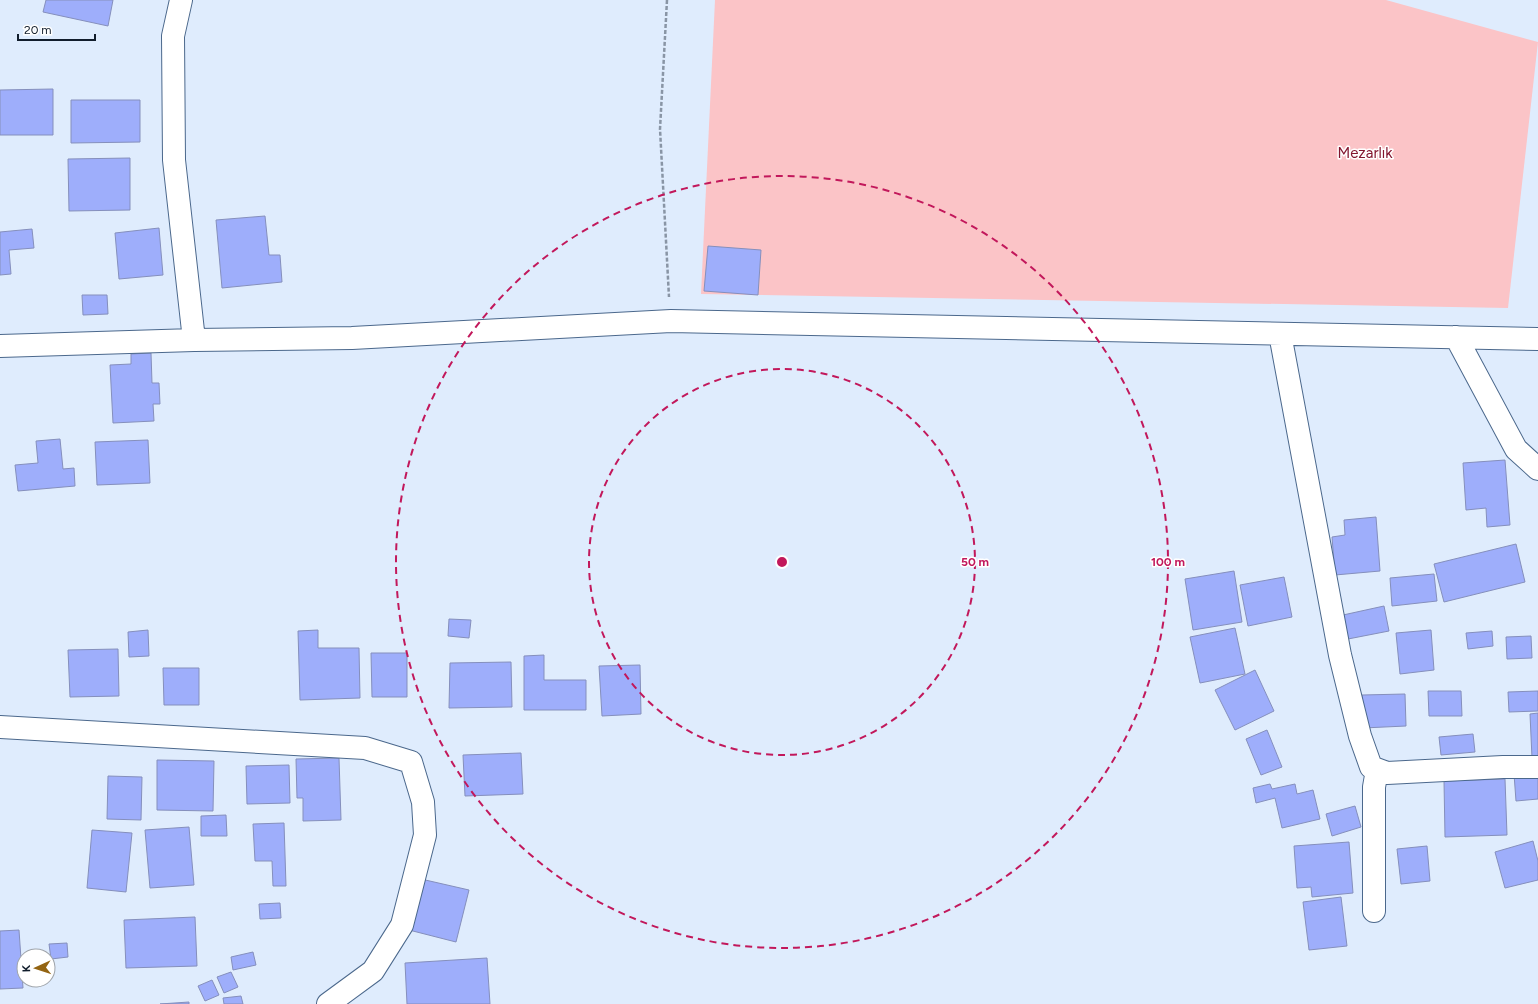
<svg xmlns="http://www.w3.org/2000/svg" width="1538" height="1004" viewBox="0 0 1538 1004" font-family="Figtree,sans-serif">
<rect width="100%" height="100%" fill="#dfecfd"/>
<path fill="#fbc4c7" d="M715,0H1386L1538,42L1508,308L701,294Z"/>
<path fill="#9eaefb" stroke="#858fbc" d="M46,0H113L108,26L43,12Z
M53,89V135H0V90Z
M71,100H140V142L71,143Z
M130,158V210L69,211L68,159Z
M265,216L269,255H280L282,282L222,288L216,220Z
M159,228L163,275L119,279L115,233Z
M32,229L34,248L9,250L11,274L0,275V232Z
M708,246L761,250L758,295L704,291Z
M82,295H107L108,314L83,315Z
M151,353L152,383H159L160,404H153L154,421L113,423L110,365L131,364V354Z
M60,439L63,469L74,468L75,486L18,491L15,465L38,463L36,441Z
M148,440L150,483L97,485L95,442Z
M1505,460L1510,525L1487,527L1486,508L1466,510L1463,463Z
M1376,517L1380,571L1335,575L1332,537L1345,535L1344,520Z
M1516,544L1525,582L1444,602L1434,564Z
M1234,571L1242,622L1193,630L1185,579Z
M1434,574L1437,601L1392,606L1390,578Z
M1284,577L1292,617L1248,626L1240,585Z
M1384,606L1389,631L1348,639L1343,615Z
M449,619L471,620L469,638L448,636Z
M1235,628L1245,674L1200,683L1190,637Z
M148,630L149,656L129,657L128,632Z
M318,630V648H359L360,698L300,700L298,631Z
M1431,630L1434,670L1400,674L1396,633Z
M1492,631L1493,646L1468,649L1466,633Z
M1531,636L1532,658L1507,659L1506,637Z
M118,649L119,696L70,697L68,650Z
M371,653H407V697H372Z
M544,655V680H586V710H524V656Z
M511,662L512,707L449,708L450,663Z
M640,665L641,714L602,716L599,666Z
M163,668H199V705H164Z
M1255,670L1274,711L1235,730L1215,690Z
M1428,691H1461L1462,716H1429Z
M1538,691V711L1509,712L1508,692Z
M1405,694L1406,726L1363,728L1362,695Z
M1538,713V758H1532L1530,714Z
M1267,730L1282,767L1261,775L1246,739Z
M1473,734L1475,752L1441,755L1439,737Z
M521,753L523,794L465,796L463,755Z
M339,758L341,820L303,821V798H297L296,759Z
M157,760L214,761L213,811L157,810Z
M289,765L290,803L247,804L246,766Z
M1538,772V799L1516,801L1514,774Z
M108,776L142,777L141,820L107,819Z
M1505,779L1507,835L1445,837L1444,781Z
M1270,784L1272,789L1295,784L1297,794L1313,790L1320,819L1282,828L1275,798L1256,803L1253,788Z
M1355,806L1361,827L1332,836L1326,814Z
M226,815L227,836H201V816Z
M284,823L286,886H273L272,861H255L253,824Z
M189,827L194,885L150,888L145,830Z
M92,830L132,833L126,892L87,888Z
M1533,841L1538,861V880L1505,888L1495,852Z
M1349,842L1353,893L1312,897L1311,887L1297,888L1294,846Z
M1427,846L1430,881L1401,884L1397,849Z
M421,879L469,890L456,942L409,930Z
M1341,897L1347,946L1309,950L1303,902Z
M280,903L281,918L260,919L259,904Z
M195,917L197,966L126,968L124,920Z
M19,930L23,988L0,989V931Z
M67,943L68,957L51,959L49,944Z
M253,952L256,965L233,970L231,957Z
M487,958L490,1004H407L405,963Z
M231,972L238,987L224,993L217,977Z
M212,980L219,995L205,1001L198,986Z
M241,996L243,1004H224L223,998Z
M189,1002V1004H160Z"/>
<g fill="none" stroke-linecap="round" stroke-linejoin="round">
<defs>
<path id="minor" d="M181,0L173,36L174,160L194,340
M1280,334L1340,655L1360,736L1371,767L1387,773L1503,767H1538
M1456,337L1516,449L1538,469
M0,346L194,340L352,338L671,321L1538,339
M0,727L365,748L411,762L423,802L425,835L402,925L373,971L328,1004
M1374,911V787L1377,770"/>
</defs>
<use href="#minor" stroke="#4b688c" stroke-width="24"/>
<path stroke="#8995a5" stroke-width="2.5" stroke-dasharray="4 2" stroke-linecap="butt" d="M667,0L660,129L669,297"/>
<use href="#minor" stroke="#fff" stroke-width="22"/>
</g>
<g fill="none" stroke="#c2185b" stroke-width="2" stroke-dasharray="7 5">
<circle cx="782" cy="562" r="193"/>
<circle cx="782" cy="562" r="386"/>
</g>
<g text-anchor="middle" dominant-baseline="central" stroke-width="3" stroke-linejoin="round" paint-order="stroke">
<g font-size="15" fill="#82152e" stroke="#fff">
<text x="1365" y="153">Mezarlık</text>
</g>
</g>
<circle cx="782" cy="562" r="6" fill="#c2185b" stroke="#fff" stroke-width="2"/>
<g font-size="12" text-anchor="middle" font-weight="bold" fill="#c2185b" stroke="#fff" stroke-width="3" stroke-linejoin="round" paint-order="stroke">
<text x="975" y="566">50 m</text>
<text x="1168" y="566">100 m</text>
</g>
<g transform="translate(36 968) rotate(267)"><circle r="19" fill="#ffffff" stroke="#a0a5ab"/>
<path d="M0-3L7 15L0 10L-7 15Z" fill="#936412"/>
<text y="-6" font-size="11" font-weight="bold" text-anchor="middle" fill="#111d2c">K</text>
</g>
<path d="M18 34v6h77v-6" fill="none" stroke="#111d2c" stroke-width="2"/>
<text x="24" y="34" font-size="12" fill="#111d2c" stroke="#ffffff" stroke-width="3" paint-order="stroke">20 m</text>
</svg>
